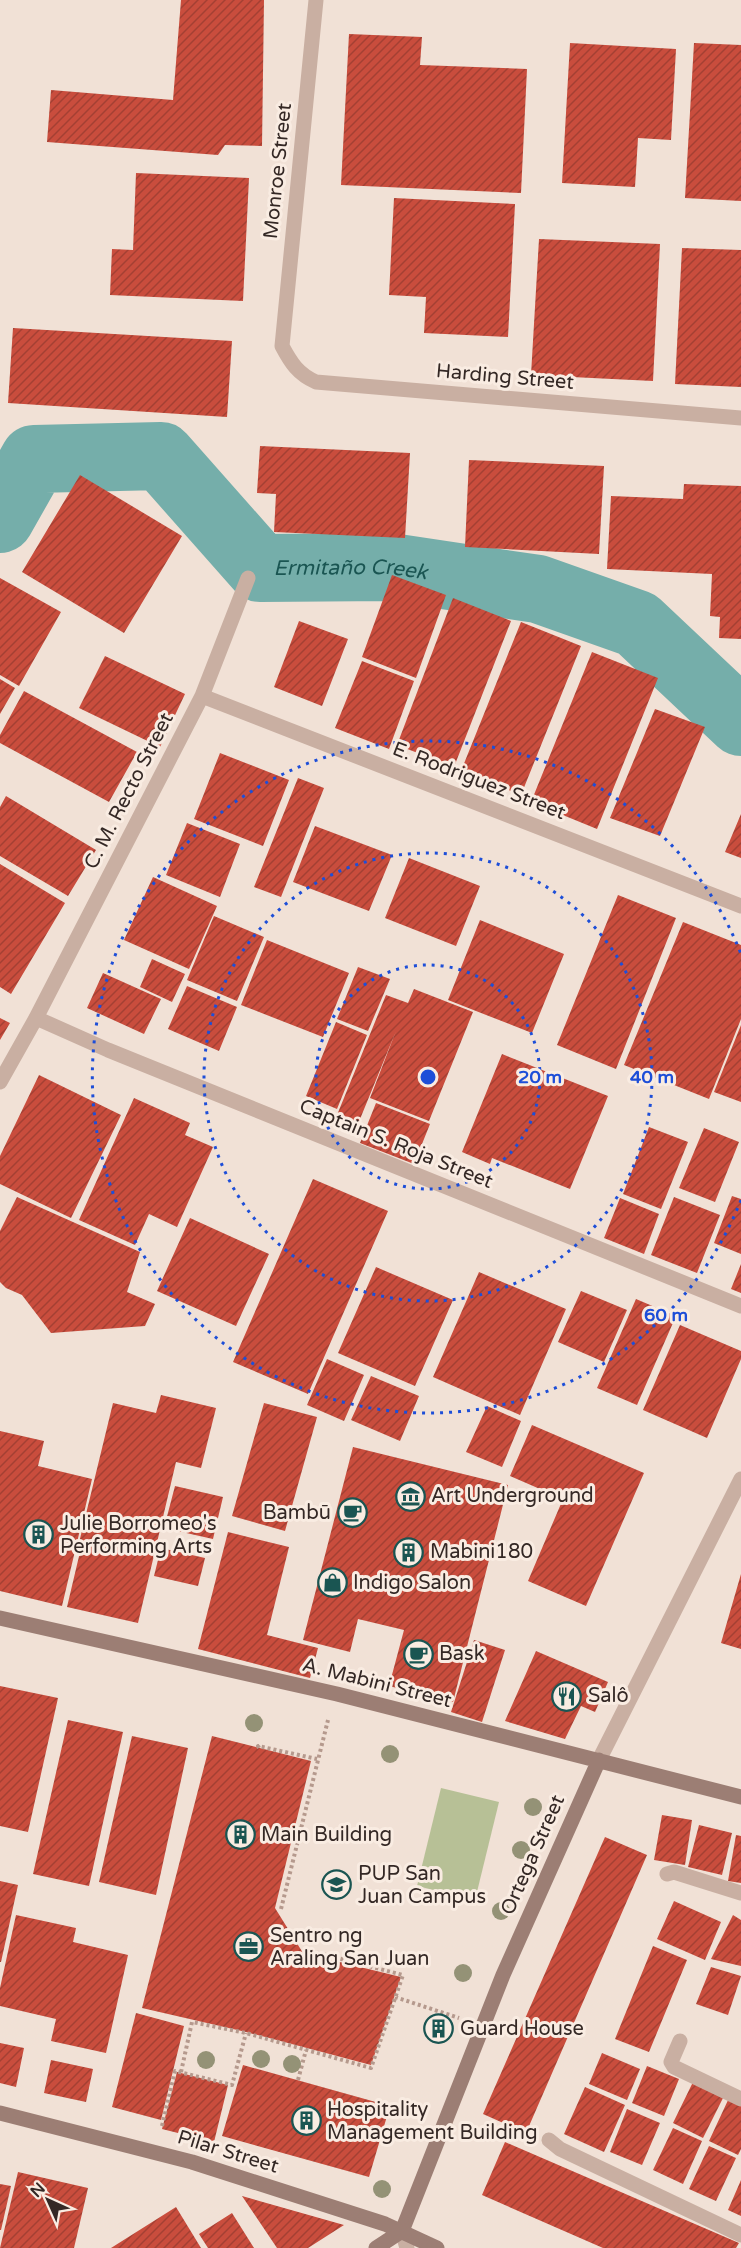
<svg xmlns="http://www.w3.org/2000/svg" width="741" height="2248" viewBox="0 0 741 2248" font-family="'Varela Round',sans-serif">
<defs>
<pattern id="building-hatch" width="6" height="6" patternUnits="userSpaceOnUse" patternTransform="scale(1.5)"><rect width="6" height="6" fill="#c94d3d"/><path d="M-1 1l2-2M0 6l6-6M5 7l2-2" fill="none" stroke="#a44033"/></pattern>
</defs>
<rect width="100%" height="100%" fill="#f1e1d6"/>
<path fill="#b7c096" d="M441,1788L499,1802L475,1900L417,1886Z"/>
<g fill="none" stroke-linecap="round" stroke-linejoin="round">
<path stroke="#75aeaa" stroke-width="68" id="s1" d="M0,519L34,459L161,456L260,568L390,567L538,589L637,624L741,722"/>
</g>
<path fill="url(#building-hatch)" d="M181,0H264L262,146L225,145L218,155L47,142L51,90L173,100Z
M349,34L422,37L420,65L527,69L521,193L341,185Z
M570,43L676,49L671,140L638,138L635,187L562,183Z
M694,43L741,45V201L685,198Z
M136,173L249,178L243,301L110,295L112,249L133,250Z
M394,198L515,204L508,337L424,333L426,297L389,295Z
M539,239L660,244L653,381L531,375Z
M682,248L741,250V387L675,384Z
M13,328L232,341L227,417L8,403Z
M260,446L410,453L405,538L274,532L276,494L257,493Z
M469,460L604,466L599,554L465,547Z
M80,475L182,536L124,633L22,572Z
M684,484L741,486V639L719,638L720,617L710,616L712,574L607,569L611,496L683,499Z
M392,575L446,595L416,678L362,657Z
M0,578L61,612L19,686L0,675Z
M453,598L511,621L454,767L397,745Z
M299,621L348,639L322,706L274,687Z
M521,622L581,646L521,795L461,771Z
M592,652L658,678L597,829L531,802Z
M105,656L185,694L160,747L79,708Z
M362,661L414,681L389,749L335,728Z
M0,679L15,688L0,714Z
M24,691L137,752L109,802L0,743V735Z
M655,709L705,727L660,836L610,818Z
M220,753L289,780L263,846L194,819Z
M298,778L324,788L281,897L254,887Z
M6,796L96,850L68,896L0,856V807Z
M741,814V858L725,852Z
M187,823L240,844L220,897L166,875Z
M315,826L392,855L369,911L293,882Z
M409,858L480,886L456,946L385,918Z
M0,864L65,903L11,994L0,987Z
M153,877L217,906L189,969L124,940Z
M618,895L676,918L616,1069L557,1045Z
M214,916L264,937L237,1001L187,980Z
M480,920L564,954L532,1033L448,1000Z
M683,922L741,945V1019L709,1099L624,1065Z
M267,940L349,973L323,1037L241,1005Z
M152,959L185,974L172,1002L140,987Z
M358,967L390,979L368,1031L337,1019Z
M103,973L161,999L144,1034L87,1008Z
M187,986L237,1007L219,1051L168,1029Z
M414,989L473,1012L429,1121L370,1098L396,1031L358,1124L337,1115L386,995L408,1003Z
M0,1018L10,1023L0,1040Z
M336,1022L367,1035L337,1109L306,1096Z
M741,1025V1102L714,1092Z
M502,1054L608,1096L570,1189L492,1158L490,1164L462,1152Z
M39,1075L121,1115L71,1218L0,1184V1156Z
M134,1098L190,1123L185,1135L213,1147L177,1227L149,1214L135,1245L79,1220Z
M376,1103L430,1124L414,1164L360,1143Z
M649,1127L688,1142L661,1209L623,1194Z
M704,1128L739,1142L715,1202L679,1188Z
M313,1179L388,1211L308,1394L233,1362Z
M732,1196L741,1199V1254L714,1243Z
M17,1197L140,1252L127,1292L155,1304L145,1326L51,1333L22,1295L6,1288L0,1282V1231Z
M674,1197L720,1215L697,1273L651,1255Z
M620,1198L659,1214L644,1254L604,1238Z
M190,1218L269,1254L236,1326L157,1291Z
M741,1264V1293L731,1289Z
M376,1267L453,1300L415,1386L338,1353Z
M479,1272L566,1309L520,1415L433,1377Z
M581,1291L627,1310L604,1362L558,1342Z
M636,1299L676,1316L637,1405L597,1388Z
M680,1325L741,1351V1359L707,1438L643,1410Z
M327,1359L364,1375L344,1421L307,1405Z
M371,1376L419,1396L400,1441L351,1420Z
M161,1395L216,1408L201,1468L176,1462L138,1623L67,1607L80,1552L77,1551L113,1403L156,1413Z
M264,1403L317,1417L285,1531L232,1516Z
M487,1406L521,1421L502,1467L466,1452Z
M532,1425L644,1473L586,1606L528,1581L563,1499L510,1476Z
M0,1431L44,1441L38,1466L92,1479L62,1606L0,1591Z
M353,1447L508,1485L453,1702L389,1686L404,1630L358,1619L350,1652L303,1640Z
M175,1486L223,1497L213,1539L164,1528Z
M228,1532L289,1547L267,1635L318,1648L310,1678L198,1649Z
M161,1548L205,1558L198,1586L154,1576Z
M741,1574V1649L721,1643Z
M474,1640L505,1650L482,1722L451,1712Z
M536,1651L608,1682L595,1712L581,1706L565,1739L505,1721Z
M0,1686L58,1698L28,1832L0,1826Z
M68,1720L123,1732L89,1886L33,1874Z
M132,1736L188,1748L156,1895L99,1882Z
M212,1736L311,1761L275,1908L303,1953L401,1977L371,2065L246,2032L142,2008Z
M662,1815L692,1820L685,1865L654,1860Z
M699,1825L732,1833L722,1875L688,1867Z
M736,1835L741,1836V1883L728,1881Z
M605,1837L647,1855L526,2133L483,2114Z
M0,1881L18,1885L1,1962H0Z
M674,1901L721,1922L705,1960L657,1939Z
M16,1915L76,1928L73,1942L128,1955L106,2053L51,2041L56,2019L0,2006V1988Z
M733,1915L741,1920V1966L711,1959Z
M653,1946L687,1960L649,2052L615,2039Z
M711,1967L741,1976L728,2015L696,2004Z
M136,2013L184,2026L161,2120L112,2107Z
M434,2019L448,2022L444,2038L430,2035Z
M0,2043L24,2048L16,2087L0,2083Z
M602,2053L640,2069L627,2100L589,2084Z
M51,2060L93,2069L86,2102L44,2093Z
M243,2065L390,2106L369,2177L222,2136Z
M647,2066L679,2079L664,2116L632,2103Z
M177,2072L228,2085L214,2142L162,2129Z
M693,2082L724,2096L703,2138L673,2123Z
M585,2087L625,2105L604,2152L564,2134Z
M729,2098L741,2103V2149L738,2155L709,2141Z
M627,2109L660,2123L642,2165L610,2152Z
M673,2128L702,2141L683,2184L653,2170Z
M505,2142L739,2243L736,2248H603L482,2195Z
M709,2146L736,2158L716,2201L689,2189Z
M18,2172L88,2188L74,2248H0Z
M741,2180V2216L728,2210Z
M0,2184L11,2186L1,2230H0Z
M242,2196L344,2225L308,2248H277Z
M176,2207L201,2248H111Z
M232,2213L254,2248H208L199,2234Z"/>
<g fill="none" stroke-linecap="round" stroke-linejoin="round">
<path stroke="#b5998d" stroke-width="4" stroke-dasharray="3 3" stroke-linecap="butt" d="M259,1748L258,1746L317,1759
M281,1909L328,1720
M395,1997L459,2018
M181,2072L192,2022L246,2033L371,2068L403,1975L307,1950
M298,2080L306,2050
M162,2126L175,2071L232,2085L246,2033"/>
<path stroke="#c9afa2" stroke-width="15" d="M667,1874L674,1872L741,1893
M680,2041L671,2062L674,2067L741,2099
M549,2140L560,2149L741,2235"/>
<path stroke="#c9afa2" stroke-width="15" d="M316,0L282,346C291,363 298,374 316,382L741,418
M202,696L741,906
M36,1018L108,1050L741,1306
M0,1082L36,1018L202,696L248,578
M599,1760L741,1479
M402,2231L407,2248"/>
<path stroke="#9c7e74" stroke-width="15" d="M0,1618L337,1694L741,1797
M0,2113L192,2162L385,2224L437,2248
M376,2248L402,2231L503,1975L599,1760"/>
</g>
<g fill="#949276">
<circle cx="254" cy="1723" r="9"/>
<circle cx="390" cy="1754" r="9"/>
<circle cx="533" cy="1807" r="9"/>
<circle cx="521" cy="1850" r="9"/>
<circle cx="501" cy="1911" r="9"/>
<circle cx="463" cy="1973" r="9"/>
<circle cx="261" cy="2059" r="9"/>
<circle cx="206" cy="2060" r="9"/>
<circle cx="292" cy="2064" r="9"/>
<circle cx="382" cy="2189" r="9"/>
</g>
<g fill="none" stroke="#1d4ed8" stroke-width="3" stroke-dasharray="3 6">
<circle cx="428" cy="1077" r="112"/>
<circle cx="428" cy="1077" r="224"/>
<path d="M741 1200A336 336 0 1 1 741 954"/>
</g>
<defs>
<symbol id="museum-ring" viewBox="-11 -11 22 22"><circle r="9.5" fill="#f9ece2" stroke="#1a5552" stroke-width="1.5"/><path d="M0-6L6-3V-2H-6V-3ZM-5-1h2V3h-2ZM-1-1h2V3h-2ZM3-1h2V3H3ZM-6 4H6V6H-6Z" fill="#1a5552"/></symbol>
<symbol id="cafe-ring" viewBox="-11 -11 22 22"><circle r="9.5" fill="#f9ece2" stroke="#1a5552" stroke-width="1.5"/><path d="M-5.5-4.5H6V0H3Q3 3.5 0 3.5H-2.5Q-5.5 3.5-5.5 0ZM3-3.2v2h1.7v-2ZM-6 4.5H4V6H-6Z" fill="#1a5552"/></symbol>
<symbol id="building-ring" viewBox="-11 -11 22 22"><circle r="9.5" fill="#f9ece2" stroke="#1a5552" stroke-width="1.5"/><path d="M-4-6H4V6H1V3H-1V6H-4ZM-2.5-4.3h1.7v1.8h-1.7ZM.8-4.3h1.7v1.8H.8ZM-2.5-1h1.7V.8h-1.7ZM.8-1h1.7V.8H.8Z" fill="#1a5552"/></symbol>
<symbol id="shop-ring" viewBox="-11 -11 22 22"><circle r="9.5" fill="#f9ece2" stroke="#1a5552" stroke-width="1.5"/><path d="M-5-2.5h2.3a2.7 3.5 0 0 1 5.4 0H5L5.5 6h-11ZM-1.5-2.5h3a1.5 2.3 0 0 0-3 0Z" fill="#1a5552"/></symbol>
<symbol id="restaurant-ring" viewBox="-11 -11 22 22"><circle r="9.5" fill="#f9ece2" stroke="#1a5552" stroke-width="1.5"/><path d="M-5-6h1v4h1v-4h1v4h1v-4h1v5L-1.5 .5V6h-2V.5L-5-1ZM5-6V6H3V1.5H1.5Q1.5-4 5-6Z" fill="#1a5552"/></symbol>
<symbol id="university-ring" viewBox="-11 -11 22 22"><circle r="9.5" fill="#f9ece2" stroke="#1a5552" stroke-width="1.5"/><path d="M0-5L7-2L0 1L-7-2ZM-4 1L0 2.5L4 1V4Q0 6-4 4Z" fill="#1a5552"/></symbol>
<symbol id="office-ring" viewBox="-11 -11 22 22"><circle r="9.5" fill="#f9ece2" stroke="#1a5552" stroke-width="1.5"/><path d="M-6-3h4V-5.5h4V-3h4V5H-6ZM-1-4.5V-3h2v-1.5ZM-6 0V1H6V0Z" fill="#1a5552"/></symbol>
</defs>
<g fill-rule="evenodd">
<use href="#museum-ring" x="394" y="1480" width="33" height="33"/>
<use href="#cafe-ring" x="336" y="1496" width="33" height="33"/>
<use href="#building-ring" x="22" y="1518" width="33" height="33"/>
<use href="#building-ring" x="392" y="1536" width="33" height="33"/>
<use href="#shop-ring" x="316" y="1566" width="33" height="33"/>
<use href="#cafe-ring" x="402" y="1638" width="33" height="33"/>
<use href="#restaurant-ring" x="550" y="1680" width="33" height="33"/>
<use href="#building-ring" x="224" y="1818" width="33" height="33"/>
<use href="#university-ring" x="320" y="1868" width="33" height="33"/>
<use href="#office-ring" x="232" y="1930" width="33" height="33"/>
<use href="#building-ring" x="422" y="2012" width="33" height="33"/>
<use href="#building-ring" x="290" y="2104" width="33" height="33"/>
</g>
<g text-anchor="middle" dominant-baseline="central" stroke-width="6" stroke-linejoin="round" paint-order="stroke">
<g font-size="20" fill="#342825" stroke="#f9ece2">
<text transform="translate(278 171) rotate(-84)">Monroe Street</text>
<text transform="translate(505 377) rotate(5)">Harding Street</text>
<text transform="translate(479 781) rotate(21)">E. Rodriguez Street</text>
<text transform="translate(129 791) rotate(-63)">C. M. Recto Street</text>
<text transform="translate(396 1144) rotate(22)">Captain S. Roja Street</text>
<text transform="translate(377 1683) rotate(14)">A. Mabini Street</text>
<text transform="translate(533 1855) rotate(-66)">Ortega Street</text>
<text transform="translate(228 2152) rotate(17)">Pilar Street</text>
</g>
<g font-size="20" fill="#342825" stroke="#f9ece2" text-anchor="start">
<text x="431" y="1496">Art Underground</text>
<text x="331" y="1513" text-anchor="end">Bambū</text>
<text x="60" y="1524">Julie Borromeo's<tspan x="60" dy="23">Performing Arts</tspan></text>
<text x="430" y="1552">Mabini180</text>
<text x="353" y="1583">Indigo Salon</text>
<text x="439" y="1654">Bask</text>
<text x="588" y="1696">Salô</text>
<text x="261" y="1835">Main Building</text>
<text x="358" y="1874">PUP San<tspan x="358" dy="23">Juan Campus</tspan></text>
<text x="270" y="1936">Sentro ng<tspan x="270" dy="23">Araling San Juan</tspan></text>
<text x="460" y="2029">Guard House</text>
<text x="327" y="2110">Hospitality<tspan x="327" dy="23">Management Building</tspan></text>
</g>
<g font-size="21" font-style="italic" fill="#1a5552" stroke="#f9ece2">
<text stroke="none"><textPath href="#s1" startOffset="436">Ermitaño Creek</textPath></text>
</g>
</g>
<circle cx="428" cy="1077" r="9" fill="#1d4ed8" stroke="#f9ece2" stroke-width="3"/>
<g font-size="18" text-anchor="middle" font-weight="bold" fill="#1d4ed8" stroke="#f9ece2" stroke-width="6" stroke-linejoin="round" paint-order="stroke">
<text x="540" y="1083">20 m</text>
<text x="652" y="1083">40 m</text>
<text x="666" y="1321">60 m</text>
</g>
<g transform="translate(48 2200) rotate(315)" stroke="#f9ece2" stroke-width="4.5" paint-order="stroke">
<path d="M0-4.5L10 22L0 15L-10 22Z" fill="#342825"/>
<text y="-9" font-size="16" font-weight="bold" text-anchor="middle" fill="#342825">N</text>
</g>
</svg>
